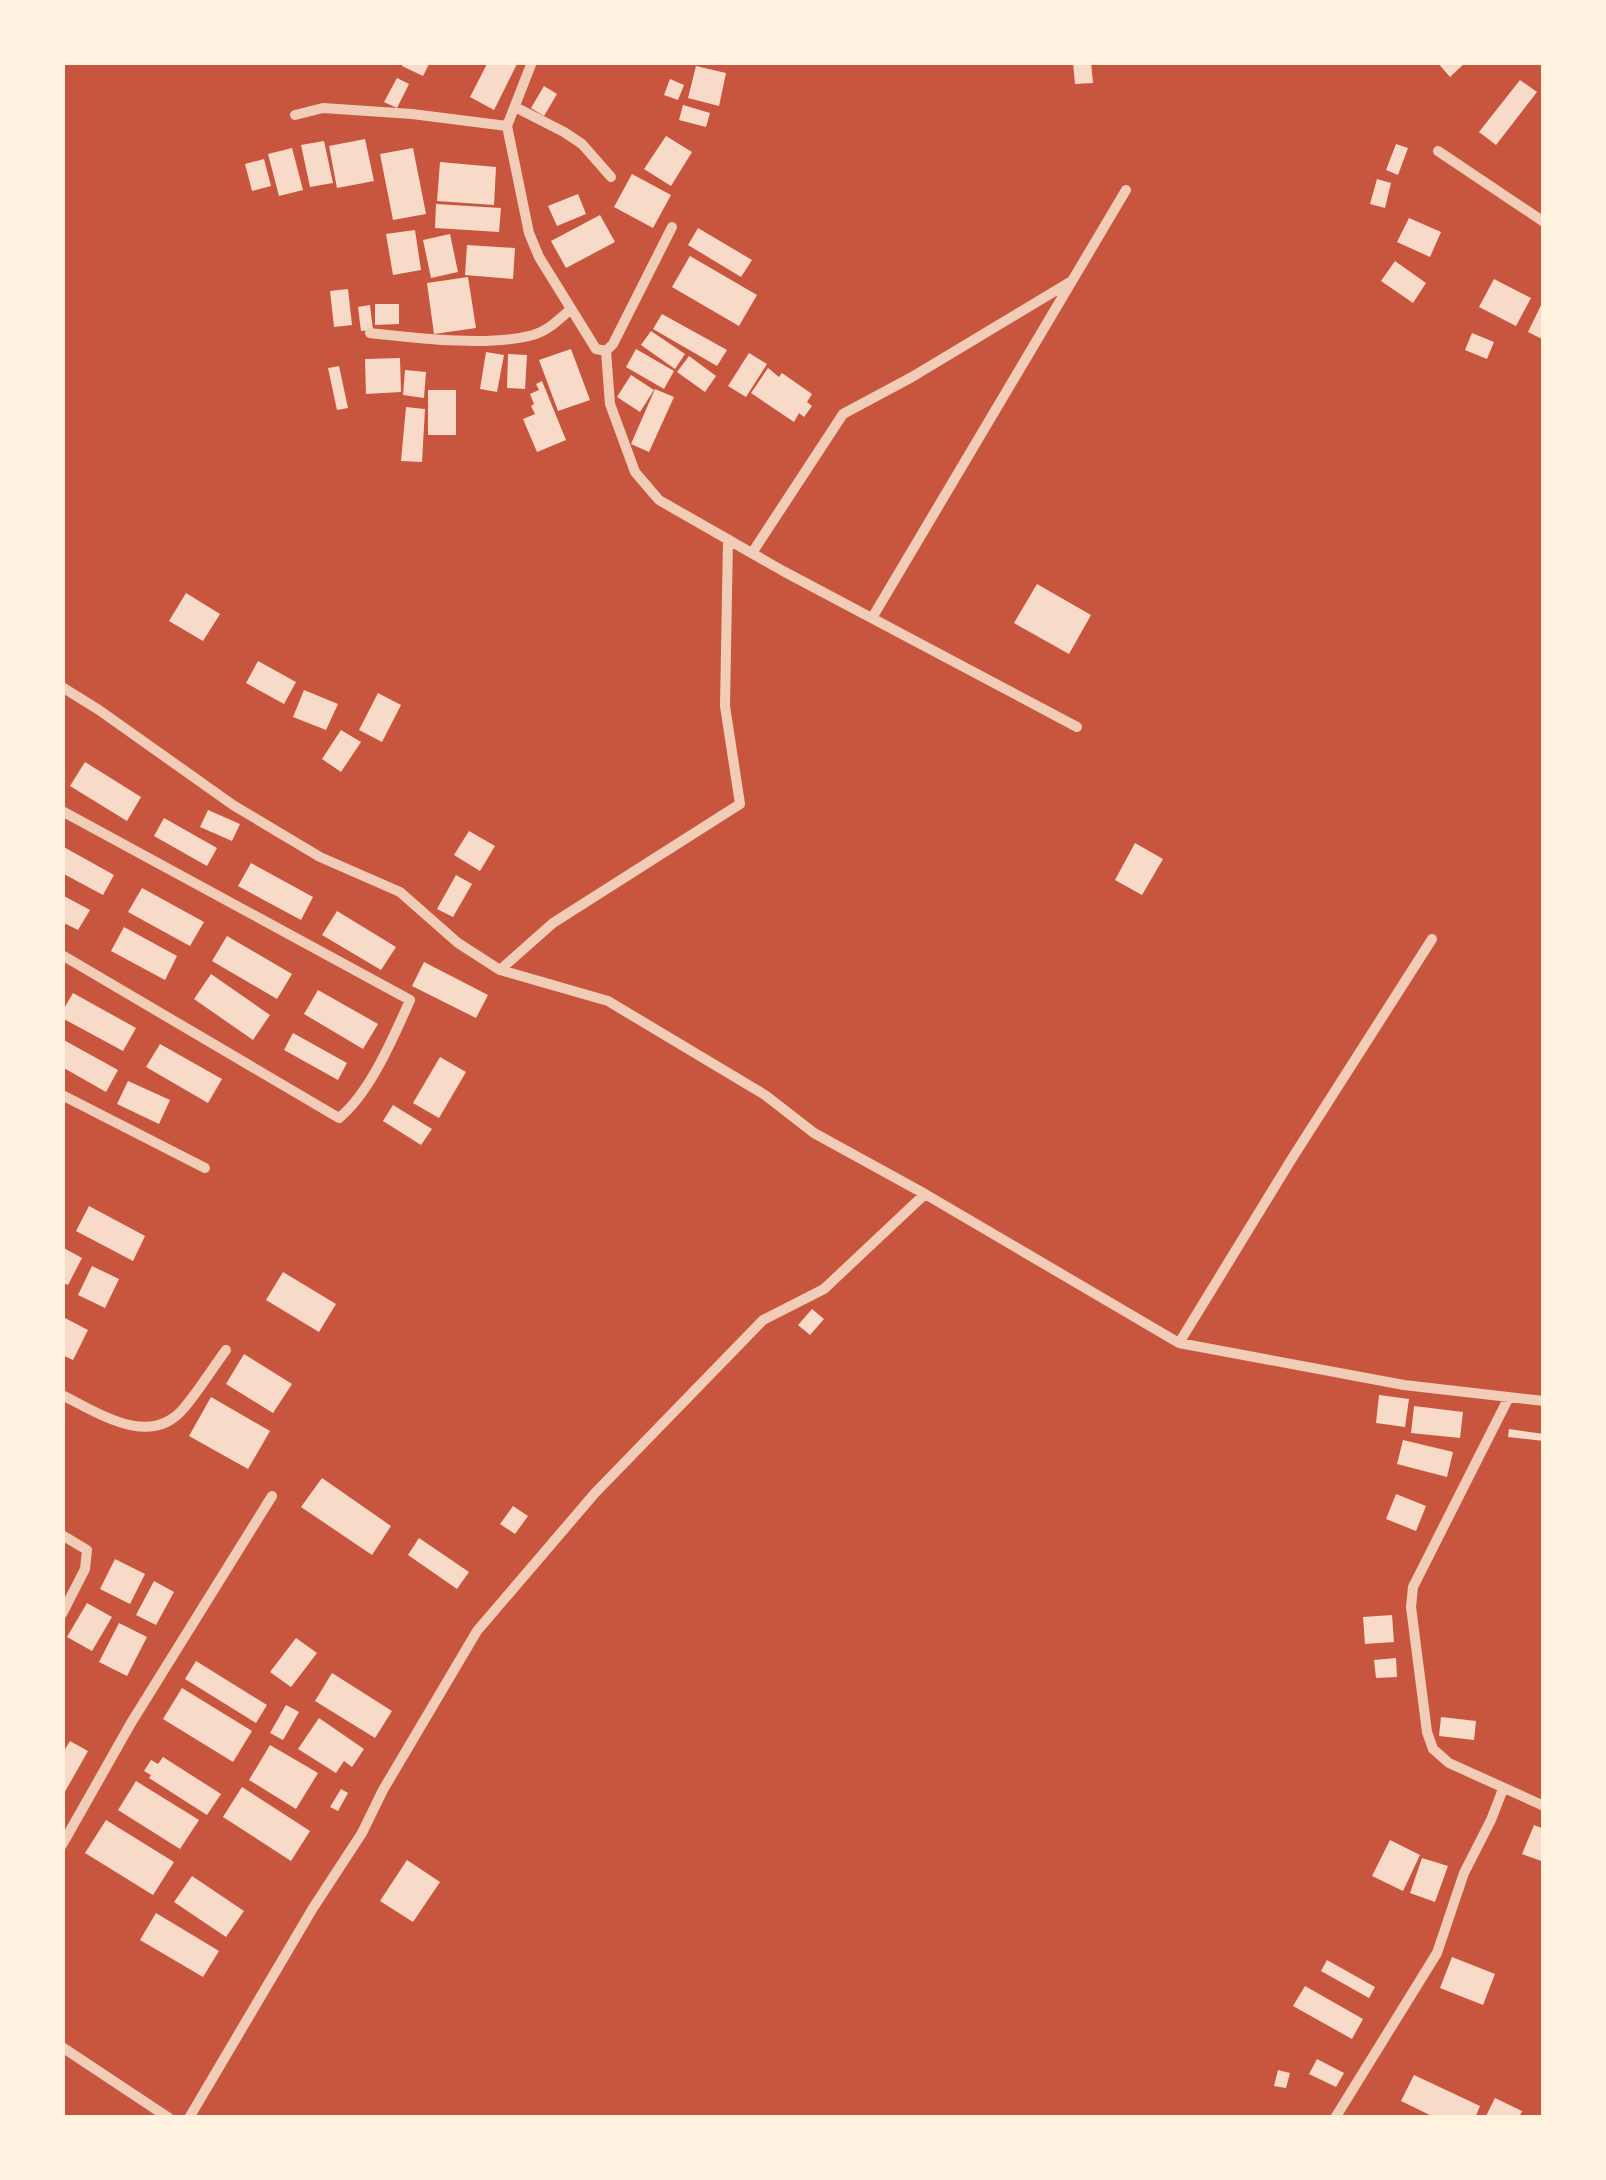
<svg xmlns="http://www.w3.org/2000/svg" width="1606" height="2180" viewBox="0 0 1606 2180" font-family="'Source Sans 3',sans-serif">
<rect width="100%" height="100%" fill="#c8553d"/>
<path fill="#f7dbc8" d="M403,62H430L423,76L402,66Z
M488,62H518L494,110L470,97Z
M1073,62H1091L1093,83L1075,84Z
M1437,62H1466L1450,77Z
M696,66L726,73L719,106L688,98Z
M397,78L409,84L397,108L384,102Z
M670,79L684,85L678,100L664,95Z
M1520,80L1537,92L1496,145L1479,132Z
M544,86L557,94L544,116L531,108Z
M683,105L710,113L706,127L679,120Z
M666,136L692,152L671,186L644,169Z
M365,139L374,181L337,188L329,146Z
M324,141L333,183L310,187L301,145Z
M1396,144L1408,148L1398,175L1386,170Z
M292,148L303,190L279,196L268,154Z
M413,148L426,214L393,220L380,154Z
M264,159L271,186L252,191L245,164Z
M440,162L496,167L494,205L437,201Z
M632,174L671,195L653,228L614,207Z
M1377,179L1391,183L1385,208L1370,204Z
M578,194L586,214L557,226L548,206Z
M436,204L501,208L499,232L435,228Z
M600,215L615,242L566,268L551,241Z
M1409,218L1441,232L1430,257L1397,242Z
M698,228L752,260L741,277L688,245Z
M415,230L421,270L393,275L386,234Z
M450,234L458,272L431,278L423,240Z
M467,245L515,248L513,279L465,275Z
M690,256L757,295L739,326L672,287Z
M1395,261L1426,283L1413,303L1381,281Z
M468,277L476,328L434,334L427,283Z
M1494,279L1531,298L1516,326L1479,307Z
M348,289L352,325L334,327L330,291Z
M1544,299V340L1528,332Z
M375,304H399V324L375,325Z
M370,305L373,330L361,331L358,307Z
M662,314L727,350L717,366L653,329Z
M651,331L685,354L675,369L641,345Z
M1472,333L1494,342L1487,359L1465,350Z
M571,349L590,400L558,411L539,360Z
M636,349L674,371L664,389L626,367Z
M486,352L504,355L497,392L480,389Z
M749,353L767,364L746,397L728,386Z
M508,354L527,355L525,389L507,388Z
M689,356L716,376L705,392L677,372Z
M400,358L401,392L366,394L365,359Z
M339,366L348,408L337,410L328,368Z
M768,368L779,377L782,373L812,394L807,402L812,406L804,417L799,413L794,422L751,393Z
M405,370L426,372L424,398L403,395Z
M631,375L654,390L640,412L617,397Z
M542,381L566,440L537,452L523,419L535,414L531,406L534,404L530,394L539,390L536,384Z
M655,389L674,397L649,452L631,444Z
M428,390H456V435H428Z
M406,407L425,409L422,462L401,461Z
M1037,584L1091,615L1069,654L1014,623Z
M186,593L220,614L203,641L169,621Z
M258,661L296,682L284,704L246,683Z
M304,690L338,704L326,730L293,717Z
M378,693L401,705L382,742L359,730Z
M341,730L361,742L341,772L322,759Z
M85,762L141,797L127,821L70,786Z
M208,810L240,824L232,841L200,827Z
M164,818L217,848L207,866L154,836Z
M469,831L495,846L480,871L454,855Z
M1135,843L1163,859L1142,895L1115,880Z
M62,846L114,875L103,895L62,873Z
M251,863L313,897L301,920L238,886Z
M456,875L472,884L453,917L437,909Z
M142,888L204,922L190,946L128,912Z
M62,895L90,910L78,930L62,922Z
M337,911L396,947L381,970L322,935Z
M124,927L177,956L165,980L111,951Z
M227,936L292,974L277,999L212,961Z
M424,962L488,995L476,1018L412,986Z
M211,974L270,1015L253,1040L194,999Z
M318,990L378,1024L363,1049L304,1014Z
M73,993L136,1028L123,1051L62,1018V1012Z
M293,1033L347,1063L338,1080L284,1050Z
M62,1039L118,1070L106,1092L62,1067Z
M160,1044L222,1079L208,1103L146,1067Z
M440,1057L466,1072L439,1118L413,1103Z
M128,1081L170,1100L159,1124L117,1104Z
M393,1105L432,1129L421,1145L383,1121Z
M89,1206L145,1236L133,1261L76,1231Z
M62,1247L82,1258L68,1285L62,1282Z
M92,1266L119,1279L105,1308L78,1295Z
M283,1272L336,1304L319,1332L266,1300Z
M812,1309L824,1319L810,1335L798,1325Z
M65,1318L88,1330L73,1360L62,1355V1323Z
M244,1354L292,1384L273,1413L226,1384Z
M1379,1395L1409,1399L1405,1427L1376,1423Z
M211,1397L270,1431L248,1469L189,1436Z
M1414,1406L1463,1412L1460,1438L1411,1433Z
M1509,1429L1544,1434V1441L1508,1437Z
M1403,1440L1453,1452L1447,1477L1397,1464Z
M322,1478L391,1526L372,1555L301,1507Z
M1396,1494L1426,1506L1416,1531L1386,1519Z
M513,1506L528,1516L515,1534L500,1524Z
M419,1538L469,1572L457,1589L408,1555Z
M115,1559L145,1574L130,1604L100,1589Z
M154,1581L174,1592L156,1625L136,1615Z
M87,1603L112,1617L92,1651L67,1637Z
M1392,1615L1394,1642L1365,1644L1363,1617Z
M119,1623L147,1637L127,1676L99,1662Z
M296,1638L317,1653L291,1687L270,1672Z
M1396,1658L1397,1677L1376,1678L1374,1660Z
M196,1661L267,1705L256,1723L185,1679Z
M332,1673L392,1711L375,1738L315,1701Z
M182,1688L252,1731L233,1762L163,1719Z
M286,1705L299,1712L283,1740L270,1733Z
M1441,1717L1476,1721L1474,1740L1439,1736Z
M319,1718L364,1749L352,1767L344,1761L336,1773L298,1749Z
M70,1741L88,1751L62,1797V1754Z
M270,1745L318,1773L296,1809L249,1780Z
M163,1757L221,1794L207,1815L149,1778L151,1775L144,1771L151,1760L158,1764Z
M136,1781L199,1820L180,1849L118,1810Z
M242,1787L310,1831L291,1861L223,1817Z
M341,1789L348,1793L338,1811L330,1807Z
M106,1820L174,1862L153,1895L85,1853Z
M1534,1825L1544,1829V1862L1522,1854Z
M1390,1840L1420,1855L1403,1891L1372,1876Z
M1422,1858L1448,1866L1435,1902L1410,1893Z
M407,1860L440,1882L413,1922L380,1901Z
M192,1876L244,1911L226,1937L174,1902Z
M156,1913L219,1951L203,1977L140,1940Z
M1452,1957L1495,1974L1483,2005L1440,1988Z
M1327,1960L1375,1987L1369,1998L1321,1971Z
M1305,1986L1363,2019L1352,2039L1293,2006Z
M1317,2059L1344,2073L1336,2087L1309,2074Z
M1278,2070L1290,2073L1286,2088L1274,2086Z
M1414,2075L1480,2106L1475,2118H1436L1401,2101Z
M1495,2098L1522,2111L1519,2118H1485Z"/>
<g fill="none" stroke-linecap="round" stroke-linejoin="round">
<path stroke="#f1ccb7" stroke-width="10" d="M532,62L507,126L529,233L539,257L596,349L606,351L613,344L672,227
M515,107L564,132L582,144L611,177
M295,115L323,108L412,114L507,126
M1438,151L1544,222
M370,333C416,338 488,347 533,335C548,331 559,319 571,309
M606,351L610,404L635,472L659,500L783,571L1077,727
M752,553L843,414L912,377L1070,282
M872,618L1126,190
M62,687L99,710L233,805L320,857L400,892L458,943L500,970L608,1001L765,1095L814,1133L925,1194L1179,1343L1404,1385L1544,1401
M62,811L410,1000C394,1036 370,1093 339,1118L62,955
M500,970L553,923L740,804L725,706L728,539
M62,1095L205,1168
M1179,1343L1291,1160L1432,939
M62,1395C99,1413 150,1449 184,1408C199,1390 212,1369 226,1350
M1509,1397L1413,1587L1411,1607L1427,1732L1433,1749L1449,1763L1544,1806
M62,1535L87,1550L85,1569L62,1614
M62,1845L131,1723L272,1496
M62,2047L169,2118
M189,2118L313,1908L362,1833L383,1790L477,1631L595,1493L763,1320L824,1289L925,1194
M1335,2118L1437,1953L1464,1873L1491,1820L1503,1789"/>
</g>
<rect width="1606" height="2180" fill="none" stroke="#fff3e0" stroke-width="130"/>
</svg>
